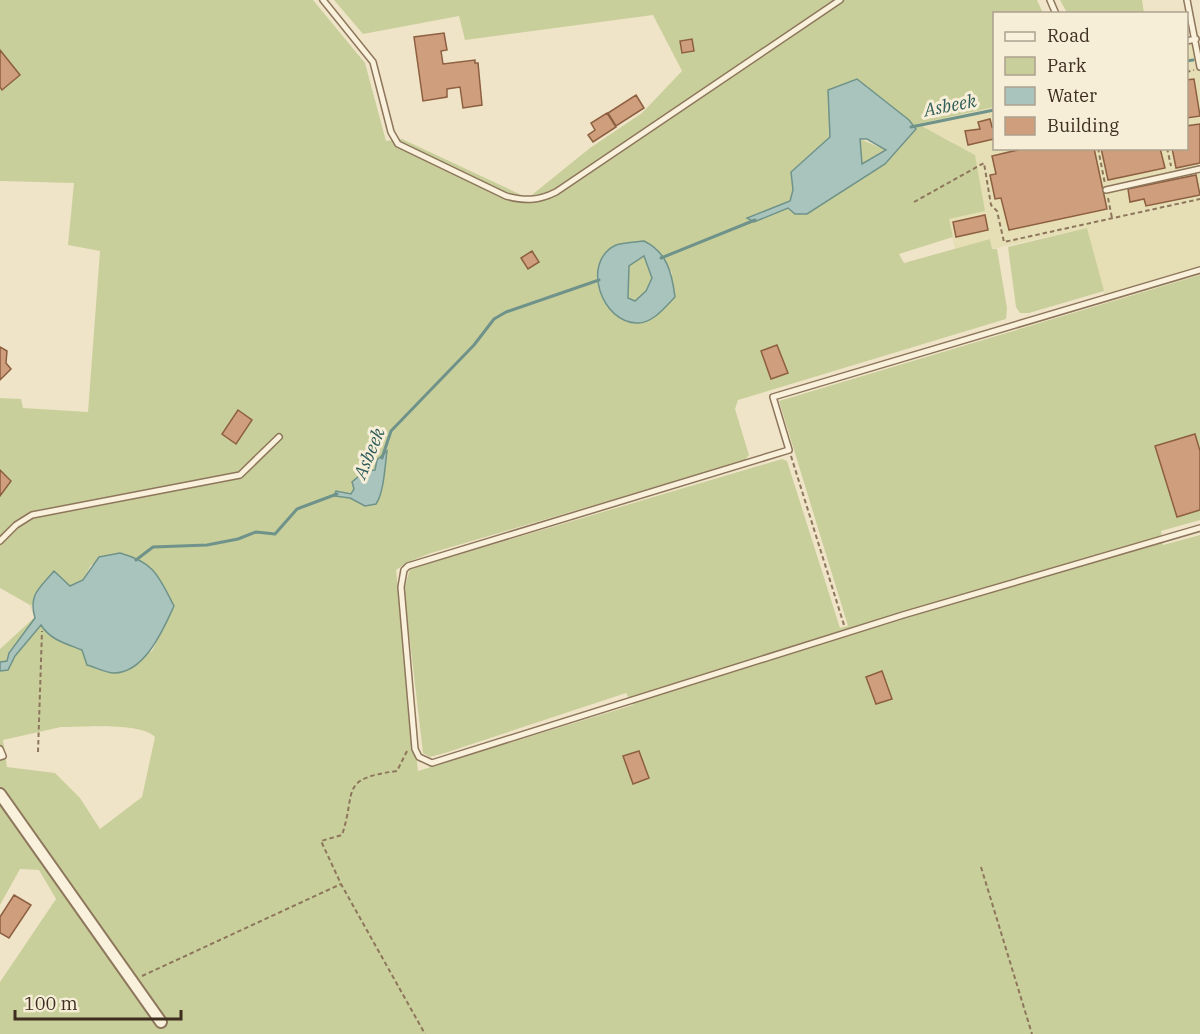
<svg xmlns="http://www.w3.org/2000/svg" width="1200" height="1034" viewBox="0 0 1200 1034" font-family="'IBM Plex Serif',serif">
<rect width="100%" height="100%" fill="#f0e4c8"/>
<path fill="#e6deb5" d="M1192,37L1200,48V275L1106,302L1087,228L992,249L990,239L955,249L948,219L953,142L917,124L994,107V148H1186V38Z"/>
<path fill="#c9cf9b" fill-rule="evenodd" d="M0,0H313L365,63L386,141L402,139L528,198L590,148L642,113L682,71L653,15L465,40L459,16L363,34L334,0H1037L1043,13L994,14V107L918,124L975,155L985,211L949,219L953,237L899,254L904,263L990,239L992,249H997L1007,308L1006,319L738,400L735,409L749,455L744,461L431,553L408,562L396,570L418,771L633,705L626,693L445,753L430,757L423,753L404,590L410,569L782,459L787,461L840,628L848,626L779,401L1200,275V520L1161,531L1163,545L1200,535V1034H0V982L56,899L39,870L20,869L0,905V671L8,670L15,656L41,625C59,642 64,639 82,650C94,657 100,668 114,673L152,651L174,606L138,558L91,565L83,580L31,605L35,617C27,634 11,643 7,662H0V649L35,617L30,605L0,588V398L21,399L23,408L88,412L100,251L68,245L74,183L0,181ZM897,113L909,120L885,164L795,214L788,206L793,190L791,171L830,137L829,117ZM656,247L672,273L651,320L631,322L602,293L596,279ZM61,727C82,727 141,722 155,737L142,797L100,829L80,798L55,773L7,767L3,740Z
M1060,0H1142L1144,13H1067Z
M860,139L886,150L862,164Z
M1087,228L1104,291L1029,313H1020L1016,307L1008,247Z
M644,256L652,278L646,291L635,301L628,299L629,266Z"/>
<path fill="#a9c4bc" stroke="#6f938a" stroke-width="1.5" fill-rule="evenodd" d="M857,79L909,120L916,129L885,164L807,214H795L788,208L754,222L747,218L790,201L793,190L791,172L830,137L828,90ZM860,139H867L886,150L862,164Z
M644,241C667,252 672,273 675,297C665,307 653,323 638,323C602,324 580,262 616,245C625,242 635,242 644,241ZM644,256L652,278L646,291L635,301L628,298L629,266Z
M387,451C385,465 384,493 376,504L365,506L350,498L334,496L336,491L351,494L354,489L352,482L365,471L375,470L377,460Z
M120,553C155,563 158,575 174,606C164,628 145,673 114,673C106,673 95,667 87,665L82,650C67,644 50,640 41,625L15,656L8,670L0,671V662L7,661L9,653L35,618C28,594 40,588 54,571L70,586L83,580L99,557Z"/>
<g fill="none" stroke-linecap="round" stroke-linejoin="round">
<path stroke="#6f938a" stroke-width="3" d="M1186,61L1193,60
M911,127L994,110
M661,258L755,220
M382,458L391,431L474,345L494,319L506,312L599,280
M136,560L153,547L207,545L238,539L256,532L275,534L297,509L337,494"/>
</g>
<path fill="#cf9f7d" stroke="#8d5f41" stroke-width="1.5" d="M444,33L447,50L441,51L443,64L475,60V63H478L482,105L463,108L460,87L447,89V97L423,101L414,37Z
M692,39L694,51L682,53L680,41Z
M0,50L20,75L2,90L0,87Z
M1194,79L1200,116L1187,118L1186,80Z
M636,95L644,108L616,126L608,113Z
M607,113L616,127L593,142L588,135L595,130L591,123Z
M990,119L992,127L994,126V139L968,145L965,131L980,129L978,122Z
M1200,124V163L1176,168L1172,148H1186V126Z
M1026,148H1094L1107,209L1009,230L1001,198L995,199L990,175L996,174L992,156Z
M1101,148H1160L1165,168L1108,180Z
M1196,175L1200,195L1146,206L1144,199L1130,202L1128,189Z
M985,215L988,230L956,237L953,222Z
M532,251L539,262L528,269L521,258Z
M777,345L788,373L771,379L761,351Z
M0,347L7,351L6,363L11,369L0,380Z
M238,410L252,420L236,444L222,434Z
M1195,434L1200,451V510L1177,517L1155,446Z
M0,470L11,481L0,496Z
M882,671L892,699L876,704L866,677Z
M639,751L649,778L633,784L623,756Z
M14,895L31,905L9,938L0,933V917Z"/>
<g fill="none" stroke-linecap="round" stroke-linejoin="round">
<defs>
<path id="service" d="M323,0L373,62L391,132L398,144L506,196C525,201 538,201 556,192L840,0
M1050,0L1056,14
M1187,0L1200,67
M1186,41L1196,39
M1106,190L1200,169
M1200,270L773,397L789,450L408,566L404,570L401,587L415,749L419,757L432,763L903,615L1200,528
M0,541L16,525L32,515L240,475L279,437
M0,749L3,756L0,757"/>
<path id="minor" d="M0,794L161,1022"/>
</defs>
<use href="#service" stroke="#8d765c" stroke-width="8"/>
<use href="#minor" stroke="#8d765c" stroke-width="14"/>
<path stroke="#8d765c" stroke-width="2" stroke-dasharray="4.5 3" stroke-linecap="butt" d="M1186,72L1194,70
M1098,148L1105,184
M1167,148L1171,166
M1108,198L1112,218
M914,202L984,163L991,205L997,211L1004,242L1200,199
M791,456L844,625
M407,751L397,771C338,779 357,790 342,835L321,841L341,884L425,1034
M38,752L42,631
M981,867L1032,1034
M142,976L341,884"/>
<use href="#service" stroke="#faf1dc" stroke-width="5"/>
<use href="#minor" stroke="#faf1dc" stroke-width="10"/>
</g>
<g text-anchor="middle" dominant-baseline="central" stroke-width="6" stroke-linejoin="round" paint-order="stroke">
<g font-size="18" font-style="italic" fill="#2f5d5a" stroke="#f7eed8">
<text transform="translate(950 105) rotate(-11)">Asbeek</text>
<text transform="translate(369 453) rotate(-67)">Asbeek</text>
</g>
</g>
<rect x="993" y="12" width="195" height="138" fill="#f7eed8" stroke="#ada18e" stroke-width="1.5"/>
<rect x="1005" y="32" width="30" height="9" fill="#faf1dc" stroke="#ada18e" stroke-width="1.5"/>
<text x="1047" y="42" font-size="18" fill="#3d2e20">Road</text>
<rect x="1005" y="57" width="30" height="18" fill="#c9cf9b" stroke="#ada18e" stroke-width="1.5"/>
<text x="1047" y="72" font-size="18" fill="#3d2e20">Park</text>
<rect x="1005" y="87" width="30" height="18" fill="#a9c4bc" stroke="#ada18e" stroke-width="1.5"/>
<text x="1047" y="102" font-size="18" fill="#3d2e20">Water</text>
<rect x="1005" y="117" width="30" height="18" fill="#cf9f7d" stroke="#ada18e" stroke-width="1.5"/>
<text x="1047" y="132" font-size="18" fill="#3d2e20">Building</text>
<path d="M15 1010v9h166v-9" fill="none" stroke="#3d2e20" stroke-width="3"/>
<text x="24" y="1010" font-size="18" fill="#3d2e20" stroke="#f7eed8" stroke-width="4.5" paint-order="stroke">100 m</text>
</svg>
